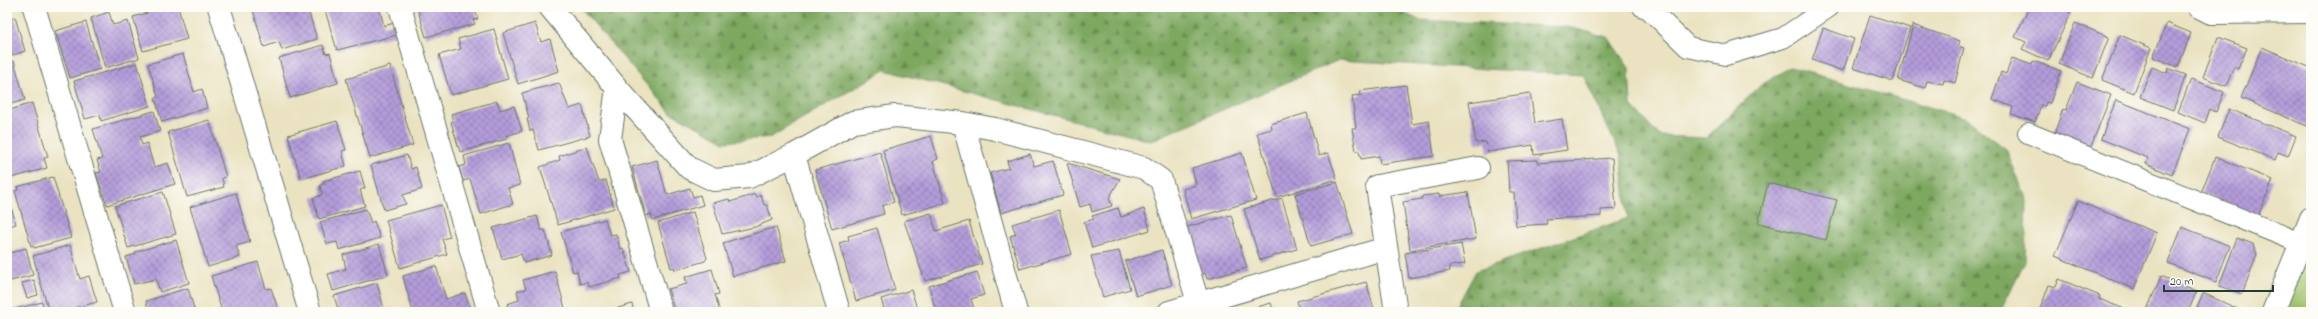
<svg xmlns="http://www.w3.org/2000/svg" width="2318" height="319" viewBox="0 0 2318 319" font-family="'Indie Flower',sans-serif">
<defs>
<pattern id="forest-firs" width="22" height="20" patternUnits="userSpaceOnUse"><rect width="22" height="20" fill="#7ea860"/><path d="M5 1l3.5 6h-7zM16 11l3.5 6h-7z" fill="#678a50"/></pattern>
<pattern id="building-cross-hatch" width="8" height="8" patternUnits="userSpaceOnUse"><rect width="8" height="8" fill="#b49cda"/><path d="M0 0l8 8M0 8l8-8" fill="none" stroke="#9280b2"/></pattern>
</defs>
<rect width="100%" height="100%" fill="#fdfcf7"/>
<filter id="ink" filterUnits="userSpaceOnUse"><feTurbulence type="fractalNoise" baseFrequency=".025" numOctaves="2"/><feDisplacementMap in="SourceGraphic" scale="8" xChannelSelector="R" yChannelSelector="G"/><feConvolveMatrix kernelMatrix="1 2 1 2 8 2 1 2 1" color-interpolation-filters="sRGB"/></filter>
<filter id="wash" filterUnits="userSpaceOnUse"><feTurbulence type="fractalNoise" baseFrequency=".012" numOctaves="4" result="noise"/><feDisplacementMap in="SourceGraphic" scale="16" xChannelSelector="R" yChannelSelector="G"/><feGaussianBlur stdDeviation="0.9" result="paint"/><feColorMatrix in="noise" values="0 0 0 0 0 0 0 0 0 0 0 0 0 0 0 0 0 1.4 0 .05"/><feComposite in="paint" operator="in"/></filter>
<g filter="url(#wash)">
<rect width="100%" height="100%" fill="#eae2c0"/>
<path fill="#9ec26c" stroke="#5e8050" d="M2311,217V312H2274Z"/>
<path fill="url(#forest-firs)" stroke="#4e724a" d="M580,7H1391L1419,20L1568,27L1608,37L1629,68L1631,105L1660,136L1706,138L1760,86L1790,67L1964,117L2006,149L2027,201L2025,261L2000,312H1456L1457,306L1476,271L1628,218L1621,156L1583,75L1339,60L1150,141L885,70L771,137L725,142L670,112Z"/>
<g id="blocks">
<path fill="url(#building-cross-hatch)" d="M146,7H178L187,39L143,51L133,17L147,13Z
M252,7H307L317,39L282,50L279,42L264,47Z
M324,7H379L384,26L394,23L397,35L337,50Z
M417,7H474L478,19L473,20L475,24L426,37Z
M2029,7H2058L2071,13L2048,61L2022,49L2026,42L2015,37Z
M109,12L113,25L128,21L139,58L105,68L91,18Z
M1870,15L1910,28L1893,81L1853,68Z
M15,17L25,51L7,57V20Z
M86,22L100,69L70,78L55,31Z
M535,23L541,42L550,39L559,71L518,84L503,33Z
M2075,23L2109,37L2093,78L2059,64Z
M2167,23L2191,33L2178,67L2153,57Z
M1913,25L1960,41L1958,46L1964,48L1955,83L1944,80L1943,84L1927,81L1925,88L1898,80Z
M1823,28L1854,39L1843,71L1812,60Z
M494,29L508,79L451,95L439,55L461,49L458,39Z
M2120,35L2151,48L2134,93L2102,80Z
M2218,37L2247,48L2238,69L2234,67L2226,86L2203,77Z
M323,45L326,54L330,53L338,83L290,98L279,58Z
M2262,47L2311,68V116L2307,126L2241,98Z
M183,54L194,92L202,89L207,108L162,122L155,98L158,97L148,64Z
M2012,58L2032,65L2033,61L2061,71L2050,103L2046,102L2045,106L2041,105L2035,122L2011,114L2013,107L1992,99L2001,72L2006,74Z
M14,61L25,100L7,105V63Z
M137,63L150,106L101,121L100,115L85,119L74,81Z
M390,66L413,145L370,158L346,79Z
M2152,67L2167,73L2168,68L2186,75L2173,110L2140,97Z
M2191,79L2224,92L2216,112L2210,109L2205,123L2178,112Z
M2077,82L2111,95L2090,149L2054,134L2063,109L2066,110Z
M559,83L569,109L582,105L590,136L539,150L533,130L530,131L527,119L529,118L522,93Z
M1406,85L1412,124L1429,121L1434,156L1380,164L1379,156L1361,159L1359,151H1356L1352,128H1356L1352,96L1361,95L1360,91Z
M1530,93L1535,123L1562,119L1567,150L1534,155L1533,145L1488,152L1486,142L1476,143L1469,102Z
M2116,100L2190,129L2172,175L2146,164L2148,158L2101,139Z
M497,101L500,110L514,106L522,131L506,136L507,139L460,152L451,122L453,121L451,114Z
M32,103L48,157L44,158L47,168L8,179L7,111Z
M2229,109L2296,136L2288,156L2278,152L2275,160L2218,137Z
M154,111L160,131L140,137L142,145L147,143L154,167L168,163L175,184L107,205L96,173L101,172L97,160L102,159L93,129Z
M1307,113L1319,156L1328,153L1337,179L1277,197L1257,133L1272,129L1271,124Z
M209,120L226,177L222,178L224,187L187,197L168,132Z
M337,121L346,150L342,151L346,166L301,179L288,135Z
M931,136L938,159L933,161L945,203L902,215L883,150Z
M509,143L520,185L508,188L513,204L481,214L470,179L463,181L459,167L466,165L464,156Z
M587,147L599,182L606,180L614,208L558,225L540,167L560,160L559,156Z
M880,152L894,202L882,206L884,214L832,229L815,170Z
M1242,153L1256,200L1191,219L1183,189L1196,185L1192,168Z
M1030,154L1034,166L1053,161L1063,195L1001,213L990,173L1009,168L1007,161Z
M407,155L411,169L416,167L422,189L403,195L406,204L384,210L371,165Z
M2215,157L2273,180L2258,216L2201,193Z
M1612,158L1616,209L1601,210V216L1546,219L1547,224L1516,226L1514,192H1509L1507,161L1537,160V163Z
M657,160L667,195L690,188L693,197L700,195L703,205L653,220L651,214L646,216L632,167Z
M1067,163L1120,179L1109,198L1112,206L1092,212L1090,204L1080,207Z
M360,171L365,188L360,190L365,206L319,219L313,198L322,195L320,185L324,184L323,181Z
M53,177L71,238L34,248L33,246H31L15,191L18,190L17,187Z
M1337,182L1353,234L1311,246L1295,194Z
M1768,183L1837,200L1826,240L1758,223Z
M163,192L176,234L128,248L115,206Z
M1468,192L1476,239L1410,250L1403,202L1422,199V196L1439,194V196Z
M236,193L250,242L236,246L240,257L208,267L190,207Z
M755,194L756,197L761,195L764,205H767L772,220L755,227L722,234L713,203L729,199L730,202Z
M1282,198L1297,249L1260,260L1244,209Z
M7,200H9L16,224L7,227Z
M2078,201L2157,233L2134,289L2055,256Z
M441,205L450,237L442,239L447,254L400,268L386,220Z
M1118,208L1121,217L1144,209L1150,230L1092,248L1084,222L1094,219L1092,216Z
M366,209L371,223L374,221L380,238L339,250L337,242L327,244L320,222Z
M1059,210L1072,254L1020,269L1010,236L1016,234L1012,224Z
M693,212L707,258L705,261L675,270L674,267L671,268L658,223Z
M931,213L936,231L969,221L982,264L925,281L904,221Z
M1231,215L1247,268L1207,279L1205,273L1200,274L1187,227Z
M537,216L541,230H545L552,255L524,263L521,254L502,259L493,228Z
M605,219L610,235L616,234L620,249L623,248L631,272L620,275L621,278L589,287L587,282L580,284L577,271L573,272L561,232Z
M776,227L786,261L733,276L723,243Z
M2182,227L2230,246L2216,282L2168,263Z
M877,228L895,290L856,301L839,243L849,240L848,236Z
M2237,238L2253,244L2257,254L2242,294L2219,286Z
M176,240L189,283L160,292L156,279L134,284L126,257L136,254L135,252Z
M379,244L388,275L333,291L328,274L346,269L343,255Z
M1461,244L1465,264L1449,266L1450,271L1409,278L1405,253Z
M70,245L80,279L89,276L97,302L60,312H49L33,256Z
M26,248L33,275L7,282V254Z
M1162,250L1172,285L1136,296L1125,261Z
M1119,251L1130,289L1103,297L1091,256Z
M258,262L266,289L271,288L279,312H222L211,276Z
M436,266L446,299L465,293L471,312H413L403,276Z
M712,269L719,294L715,295L720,312H675L668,289L687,284L685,277Z
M555,271L566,312H510L507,304L519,300L517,291L526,289L523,280Z
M977,272L984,295L971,299L975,312H936L929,286Z
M2161,276L2197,291L2188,312H2146Z
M2059,279L2100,296L2099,299L2127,310L2126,312H2039L2049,285L2056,287Z
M34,280L38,295L27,298L22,283Z
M1366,282L1375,312H1300L1297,301Z
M377,283L385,312H339L334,296Z
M188,288L195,312H149L146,301Z
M911,290L917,308L911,310L912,312H885L881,299Z
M2203,293L2240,310L2239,312H2195Z
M42,302L45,312H7V311Z
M1271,303L1274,312H1240Z
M632,304L634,312H604Z"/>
</g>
</g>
<g filter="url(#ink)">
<use href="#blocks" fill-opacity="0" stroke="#667765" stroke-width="1"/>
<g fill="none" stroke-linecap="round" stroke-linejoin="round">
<defs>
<path id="service" d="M1643,7L1648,8L1688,47L1726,55L1783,38L1829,7
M2028,133L2301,243"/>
<path id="minor" d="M34,7L125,312
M219,7L310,312
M400,7L489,312
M550,7L617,88L689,168L714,180L749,177L794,155L853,122L895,116L963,123L995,129L1144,168L1161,180L1201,312
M2199,7L2211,13L2311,12
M617,88L610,139L661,312
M963,123L1016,312
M794,155L839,312
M1169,312L1386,248
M1396,312L1377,186L1478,168"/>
<path id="tertiary" d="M2273,312L2311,218"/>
</defs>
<use href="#service" stroke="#667765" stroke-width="22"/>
<use href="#minor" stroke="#667765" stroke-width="24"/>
<use href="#tertiary" stroke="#667765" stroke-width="24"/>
<use href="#service" stroke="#fff" stroke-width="20"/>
<use href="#minor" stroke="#fff" stroke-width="22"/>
<use href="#tertiary" stroke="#fff" stroke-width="22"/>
</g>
</g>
<rect width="2318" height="319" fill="none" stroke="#fdfcf7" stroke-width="24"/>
<path d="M2164 285v6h109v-6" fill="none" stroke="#1f3d34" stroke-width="2"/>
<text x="2170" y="285" font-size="12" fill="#1f3d34" stroke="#fdfcf7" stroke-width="3" paint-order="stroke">20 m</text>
</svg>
